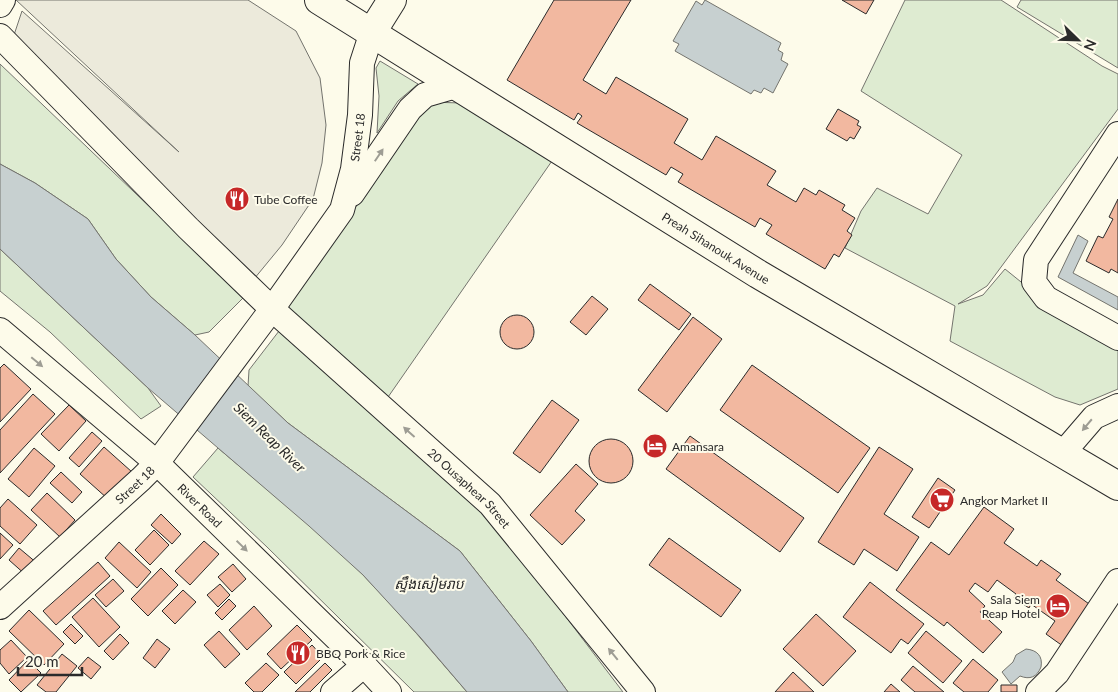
<svg xmlns="http://www.w3.org/2000/svg" width="1118" height="692" viewBox="0 0 1118 692" font-family="Lato,'Noto Sans Khmer',sans-serif">
<rect width="100%" height="100%" fill="#fdfbea"/>
<path fill="#deebd1" stroke="#74746e" d="M905,0H1001L1102,66L1118,74V109L987,286L958,304L983,295L1005,269L1068,320L1118,347V389L1080,405L1055,397L950,341L955,306L845,248L861,211L877,188L928,214L962,155L861,91Z
M1021,0H1118V68L1017,7Z
M380,61L418,84L398,101L377,133L379,96L376,68Z
M0,64L244,297L209,332L195,335L151,297L116,259L88,219L35,183L0,164Z
M429,102L461,103L554,158L386,400L285,308Z
M0,249L148,388L161,406L141,419L50,332L0,291Z
M279,331L475,503L553,600L623,692H568L531,641L460,551L288,423L248,386L249,370Z
M218,448C267,490 319,530 364,576C400,613 433,653 467,692H414L267,547L193,477Z"/>
<path fill="#eceadb" stroke="#74746e" d="M16,0H248L296,31L320,78L326,125L322,163L313,199L282,245L254,279L14,35L22,11L179,152Z"/>
<path fill="#c7d0d0" stroke="#74746e" d="M705,0L781,43L778,50L783,53L781,60L788,64L773,93L764,88L761,93L754,90L751,94L675,51L679,44L673,41L696,1L702,5Z
M0,164L35,183L88,219L116,259L151,297L195,335L288,423L460,551L531,641L568,692H467L420,637L363,575L309,526L148,388L0,249Z
M1078,235L1088,241L1073,273L1118,297V310L1058,277Z
M1026,649C1037,650 1043,656 1041,667C1037,677 1030,680 1020,676L1011,684L1002,672L1013,662L1016,655Z"/>
<path fill="#f2b8a0" stroke="#2b2b2b" d="M554,0H631L583,80L606,94L616,77L688,119L674,143L702,160L716,136L776,171L767,185L796,202L804,188L816,195L819,190L845,205L842,210L855,218L847,231L852,235L839,257L834,254L825,269L766,234L772,225L760,218L755,227L678,182L683,174L671,167L666,175L577,123L582,116L578,113L574,120L507,80Z
M842,0H874L866,14Z
M838,109L859,121L857,125L861,127L854,139L850,137L847,141L826,129Z
M1118,199V273L1111,269L1109,273L1086,261L1098,236L1103,238L1113,219L1109,217Z
M650,284L691,314L679,330L638,300Z
M592,296L608,309L586,335L570,322Z
M500 332a17 17 0 1 1 34 0a17 17 0 1 1-34 0Z
M693,317L722,339L667,412L638,390Z
M4,364L31,389L0,422V368Z
M752,365L870,448L838,493L720,410Z
M33,394L55,414L0,473V430Z
M552,400L579,420L540,473L513,453Z
M69,405L86,421L59,451L41,434Z
M92,432L102,441L79,467L69,458Z
M690,436L804,518L780,552L666,469Z
M589 461a22 22 0 1 1 44 0a22 22 0 1 1-44 0Z
M104,447L132,472L108,499L80,474Z
M879,447L913,469L884,514L919,537L897,571L864,549L854,565L818,542Z
M34,448L55,466L29,497L8,479Z
M576,464L598,484L575,511L585,520L562,545L530,515Z
M61,472L82,492L72,503L50,483Z
M938,478L955,490L929,528L912,517Z
M47,493L75,520L60,537L31,510Z
M8,499L37,525L20,544L0,526V508Z
M984,507L1014,529L1004,543L1037,566L1041,560L1061,574L1056,580L1096,609L1067,649L1046,634L1055,621L1031,604L1029,608L1014,598L1016,594L997,580L988,592L975,583L969,591L985,606L980,612L1002,632L983,653L947,622L944,626L896,590L931,542L949,555Z
M161,514L181,534L172,544L151,525Z
M154,530L169,545L150,565L135,550Z
M0,533L13,545L0,559Z
M669,538L741,590L721,617L649,565Z
M204,541L219,554L190,585L175,571Z
M119,542L151,572L137,588L105,558Z
M19,548L38,564L27,576L9,560Z
M98,562L110,576L56,625L43,611Z
M233,564L246,579L232,592L218,577Z
M161,568L178,585L148,616L131,599Z
M113,579L124,591L106,607L95,595Z
M870,582L924,624L908,644L901,639L891,653L843,617Z
M220,584L230,595L218,607L207,595Z
M183,590L196,602L175,624L162,611Z
M93,598L120,627L99,647L72,617Z
M229,599L236,606L222,620L215,613Z
M254,606L272,626L247,650L229,630Z
M29,610L64,644L44,665L9,631Z
M816,614L856,651L823,686L783,649Z
M71,624L83,636L75,644L63,632Z
M297,625L312,640L281,669L267,654Z
M219,631L240,654L225,668L204,645Z
M926,631L962,661L943,683L908,653Z
M120,634L129,643L113,660L104,651Z
M157,639L170,649L155,668L143,658Z
M11,640L27,657L9,674L0,663V650Z
M312,645L323,657L296,684L284,672Z
M62,654L77,666L56,692H46L37,685Z
M88,657L101,667L91,679L78,668Z
M973,659L998,680L988,692H964L953,683Z
M28,660L41,673L21,692L9,680Z
M266,663L279,675L262,692H254L245,683Z
M325,663L332,670L310,692H295Z
M913,666L944,692H915L901,680Z
M793,672L814,692H775Z
M891,684L900,692H884Z
M1001,685H1017V692H1001Z"/>
<g fill="none" stroke-linecap="round" stroke-linejoin="round">
<defs>
<g id="minor">
<path d="M0,5L3,0"/>
<path id="s1" d="M0,36L188,228L272,309L490,504L643,692"/>
<path d="M1118,134L1036,260L1034,282L1046,298L1118,338"/>
<path d="M352,194L410,109L425,95L456,86"/>
<path id="s2" d="M0,330L157,463L364,665L389,692"/>
<path d="M1063,453L1094,417L1118,406"/>
<path id="s3" d="M0,607L141,479L157,463L272,309L342,210L353,169L360,115L362,63L372,32"/>
<path d="M333,692L364,665"/>
<path d="M1038,692L1057,673L1118,581"/>
</g>
<g id="major">
<path id="s4" d="M319,0L758,274L1118,486"/>
<path d="M372,32L392,0"/>
</g>
</defs>
<use href="#minor" stroke="#2b2b2b" stroke-width="26"/>
<use href="#major" stroke="#2b2b2b" stroke-width="30"/>
<use href="#minor" stroke="#fdfbea" stroke-width="24"/>
<use href="#major" stroke="#fdfbea" stroke-width="28"/>
</g>
<defs><path id="oneway-solid" d="M-6-.8H1V-3.2L6.5 0L1 3.2V.8H-6Z" transform="scale(1.25)"/></defs>
<g fill="#9e9d94">
<use href="#oneway-solid" transform="translate(379 155) rotate(-56)"/>
<use href="#oneway-solid" transform="translate(37 362) rotate(40)"/>
<use href="#oneway-solid" transform="translate(1087 425) rotate(130)"/>
<use href="#oneway-solid" transform="translate(409 432) rotate(-138)"/>
<use href="#oneway-solid" transform="translate(242 546) rotate(44)"/>
<use href="#oneway-solid" transform="translate(613 654) rotate(-129)"/>
</g>
<defs>
<symbol id="restaurant-disc" viewBox="-11 -11 22 22"><circle r="9.5" fill="#c62828" stroke="#fdfbea"/><path d="M-5-6h1v4h1v-4h1v4h1v-4h1v5L-1.5 .5V6h-2V.5L-5-1ZM5-6V6H3V1.5H1.5Q1.5-4 5-6Z" fill="#fff"/></symbol>
<symbol id="hotel-disc" viewBox="-11 -11 22 22"><circle r="9.5" fill="#c62828" stroke="#fdfbea"/><path d="M-6-4.5h1.5V1H6V5H4.5V3h-9V5H-6ZM-4 0a1.8 1.8 0 1 1 3.6 0ZM.5 0V-2.5h3Q6-2.5 6 0Z" fill="#fff"/></symbol>
<symbol id="supermarket-disc" viewBox="-11 -11 22 22"><circle r="9.5" fill="#c62828" stroke="#fdfbea"/><path d="M-6-5.5h2.5l.6 2H6L4.5 2H-2.5L-4.4-4H-6ZM-1.5 3.2a1.3 1.3 0 1 0 .1 0ZM3 3.2a1.3 1.3 0 1 0 .1 0Z" fill="#fff"/></symbol>
</defs>
<g fill-rule="evenodd">
<use href="#restaurant-disc" x="223" y="185" width="28" height="28"/>
<use href="#hotel-disc" x="641" y="432" width="28" height="28"/>
<use href="#supermarket-disc" x="928" y="486" width="28" height="28"/>
<use href="#hotel-disc" x="1044" y="592" width="28" height="28"/>
<use href="#restaurant-disc" x="284" y="639" width="28" height="28"/>
</g>
<g text-anchor="middle" dominant-baseline="central" stroke-width="4" stroke-linejoin="round" paint-order="stroke">
<g font-size="12" fill="#2b2b2b" stroke="#fdfbea">
<text stroke="none"><textPath href="#s3" startOffset="601">Street 18</textPath></text>
<text stroke="none"><textPath href="#s4" startOffset="468">Preah Sihanouk Avenue</textPath></text>
<text stroke="none"><textPath href="#s3" startOffset="182">Street 18</textPath></text>
<text stroke="none"><textPath href="#s1" startOffset="652">20 Ousaphear Street</textPath></text>
<text stroke="none"><textPath href="#s2" startOffset="266">River Road</textPath></text>
</g>
<g font-size="12" fill="#2b2b2b" stroke="#fdfbea" text-anchor="start">
<text x="254" y="199">Tube Coffee</text>
<text x="672" y="446">Amansara</text>
<text x="960" y="500">Angkor Market II</text>
<text x="1040" y="599" text-anchor="end">Sala Siem<tspan x="1040" dy="14">Reap Hotel</tspan></text>
<text x="316" y="653">BBQ Pork &amp; Rice</text>
</g>
<g font-size="14" font-style="italic" fill="#2b2b2b" stroke="#fdfbea">
<text transform="translate(270 437) rotate(44)">Siem Reap River</text>
<text x="429" y="583">ស្ទឹងសៀមរាប</text>
</g>
</g>
<g transform="translate(1078 40) rotate(113)" stroke="#fdfbea" stroke-width="4" paint-order="stroke">
<path d="M0-4L9 19L0 12L-9 19Z" fill="#2b2b2b"/>
<text y="-8" font-size="14" font-weight="bold" text-anchor="middle" fill="#2b2b2b">N</text>
</g>
<path d="M18 667v8h64v-8" fill="none" stroke="#2b2b2b" stroke-width="2.5"/>
<text x="25" y="667" font-size="15" fill="#2b2b2b" stroke="#fdfbea" stroke-width="4" paint-order="stroke">20 m</text>
</svg>
